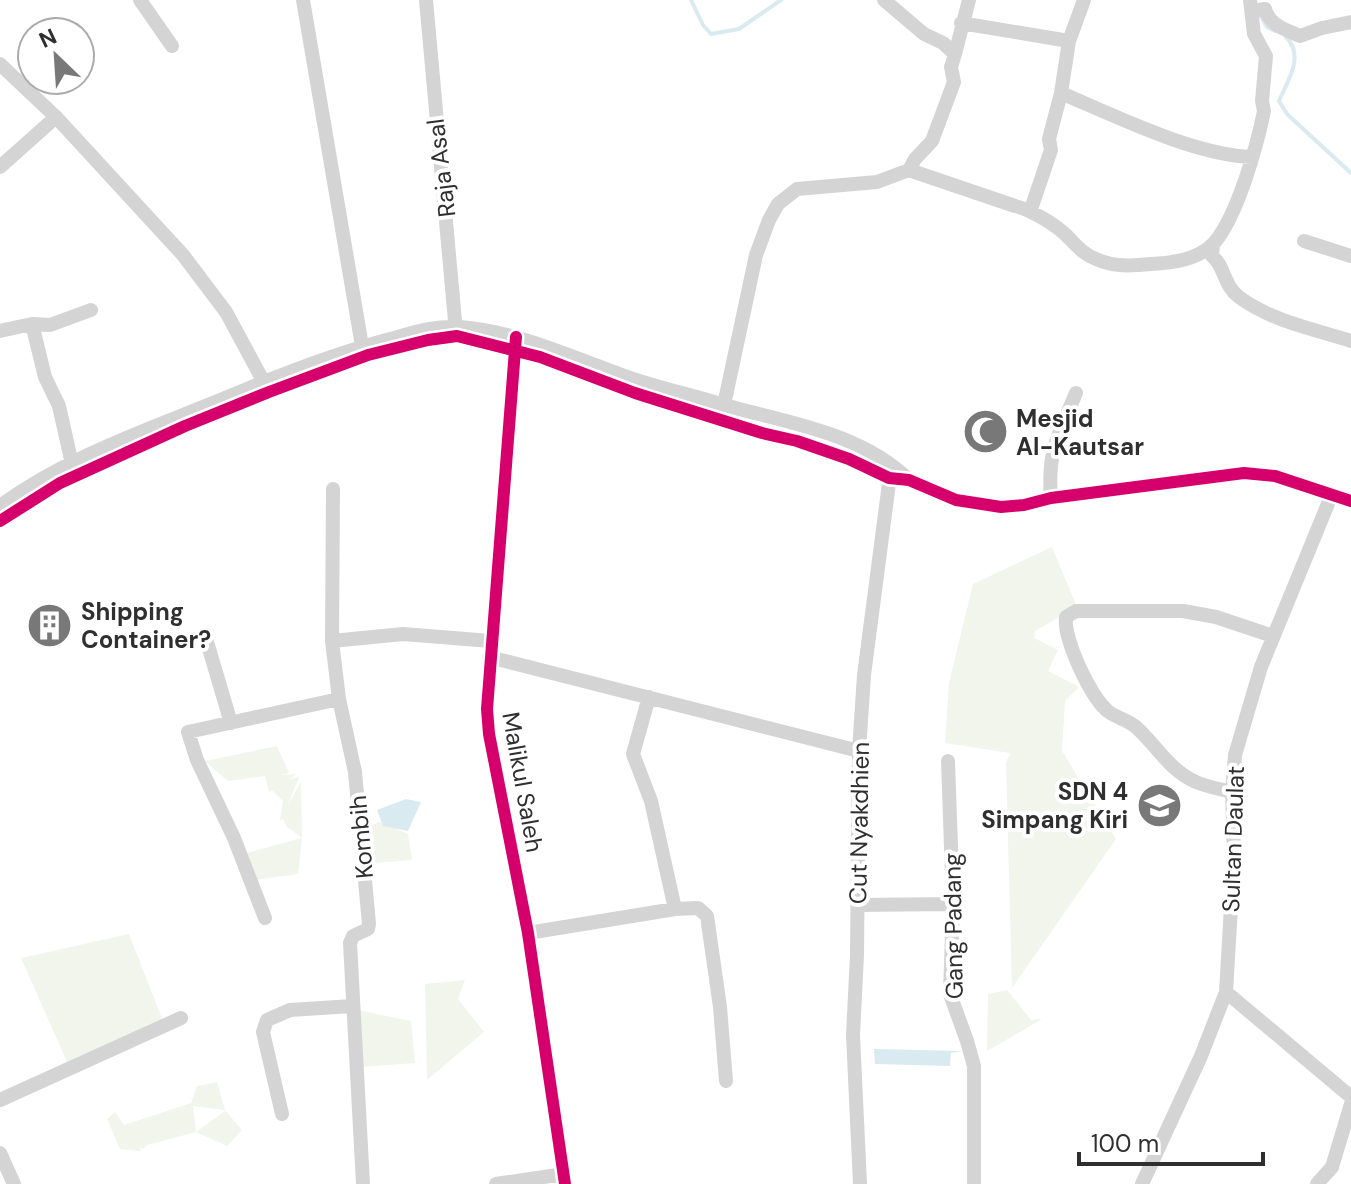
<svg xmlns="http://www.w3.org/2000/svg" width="1351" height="1184" viewBox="0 0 1351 1184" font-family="'DM Sans',sans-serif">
<rect width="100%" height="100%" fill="#fff"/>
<path fill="#f1f5ec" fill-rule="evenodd" d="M1052,547L1077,607L1035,631L1034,638L1058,650L1048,671L1079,687L1065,701L1062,751L1116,839L1012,988L1006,763L1010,753L945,743L949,683L973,584Z
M277,746L289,773L279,775L296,774L290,779L299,777L287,807L301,782L302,839L298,874L255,880L247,853L302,838L289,828L288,829L283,819L280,820L283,801L272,790L269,792L265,776L228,781L205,761Z
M379,822L408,834L412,860L374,863L369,827Z
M129,934L163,1021L68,1064L21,958Z
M465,980L458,999L484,1032L427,1080L425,984Z
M1007,990L1031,1020L1042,1019L987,1051L988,994Z
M357,1010L411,1021L415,1063L362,1067Z
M217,1082L225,1110L242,1130L227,1146L196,1132L147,1145L143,1149L140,1147L141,1151L120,1149L107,1119L115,1112L124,1125L191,1103L197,1086ZM193,1106L224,1110L225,1111L196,1132Z"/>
<path fill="#daeaf1" d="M406,799L421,802L408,831L383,826L377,810Z
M874,1049L964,1051L951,1053L950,1066L875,1064Z"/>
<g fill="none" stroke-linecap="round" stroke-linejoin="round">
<path stroke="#daeaf1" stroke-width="4" d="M691,0L703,25L711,34L739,29L781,0
M1260,15L1267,27L1275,31
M1286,37C1305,56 1288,80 1279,101L1287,114L1351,173"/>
<path stroke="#d4d4d4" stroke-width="14" d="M140,0L172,46
M303,0L362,346
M426,0L456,332
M1252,11L1265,9C1270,26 1285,29 1300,36L1322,28L1351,22
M961,23L1069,41
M955,54L969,0
M0,64L56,117L183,255L226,312L267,388
M1061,93C1115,116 1194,155 1252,157
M0,167L56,117
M909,170L1015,206C1030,209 1056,225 1067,236C1077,246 1083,254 1096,259C1113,267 1132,266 1151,264C1172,263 1198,260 1214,243C1237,217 1257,146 1264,111L1262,101L1266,56L1254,34L1250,0
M1031,209L1051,150L1049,139L1061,93L1069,41L1084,0
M1304,241L1351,256
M1213,244L1212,256C1225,266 1223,285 1239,297C1271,321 1314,329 1351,341
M32,324L45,377L59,406L72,464
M0,331L32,324L50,325L91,310
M516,341L487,709L489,734L528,933L565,1184
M724,405L756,255L769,220L778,204L797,189L877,182L909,170L915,159L932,141L954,82L951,67L955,54L943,43L924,34L884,0
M1051,498C1047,451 1059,434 1076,393
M0,506C69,455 156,427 235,394C287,372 339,352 394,338C415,332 438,325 460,327C516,331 569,356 622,375C652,386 684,393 714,402C780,422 858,430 909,480
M0,521L60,483L185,426L269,392L368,355L428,340L457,336L540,357L635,393L762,433L797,441L849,459L889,478L909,480L956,500L1001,507L1024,505L1051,498L1244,473L1275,476L1351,501
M332,641L333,489
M207,642L231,723
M489,657L859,751
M948,761L953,904L950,994L967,1041L974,1066V1184
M1232,792C1220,789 1207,787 1196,782C1170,771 1156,745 1136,727C1128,720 1117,718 1109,712C1091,699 1063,638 1066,617L1076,611H1183L1216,617L1273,636
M857,905L953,904
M675,909L698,908L707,916L720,1007L726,1081
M265,918L234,838L197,760L188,732L339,699
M528,933L675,909L651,801L633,754L649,697
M1226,992L1351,1097
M0,1100L181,1018
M282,1114L263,1032L267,1020L290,1010L352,1006
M0,1153L14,1184
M363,1184L350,943L353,936L368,929L369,924L355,772L339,699L332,641L403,634L491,641
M496,1184L564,1174
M860,1184L853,1035L857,955L859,751L864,675L891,468
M1142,1184L1201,1056L1226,992L1234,856L1232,792L1235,755L1261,667L1332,494
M1317,1184L1332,1167L1351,1104"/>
<defs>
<path id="cycleway" d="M516,337L487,709L489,734L528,933L565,1184
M0,521L60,483L185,426L269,392L368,355L428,340L457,336L540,357L635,393L762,433L797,441L849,459L889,478L909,480L956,500L1001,507L1024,505L1051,498L1244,473L1275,476L1351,501"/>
</defs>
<use href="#cycleway" stroke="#fff" stroke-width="17"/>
<use href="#cycleway" stroke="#d6006c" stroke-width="12"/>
</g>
<defs>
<symbol id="mosque-disc" viewBox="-11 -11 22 22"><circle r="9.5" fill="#787878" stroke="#fff"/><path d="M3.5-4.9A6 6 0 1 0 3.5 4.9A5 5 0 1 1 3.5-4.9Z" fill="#fff"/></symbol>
<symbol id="building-disc" viewBox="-11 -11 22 22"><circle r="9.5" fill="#787878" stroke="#fff"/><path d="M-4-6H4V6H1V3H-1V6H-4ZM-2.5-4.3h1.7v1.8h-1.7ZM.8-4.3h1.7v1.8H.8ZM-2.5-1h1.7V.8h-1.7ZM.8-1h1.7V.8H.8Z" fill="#fff"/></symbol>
<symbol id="school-disc" viewBox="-11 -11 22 22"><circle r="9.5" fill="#787878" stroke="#fff"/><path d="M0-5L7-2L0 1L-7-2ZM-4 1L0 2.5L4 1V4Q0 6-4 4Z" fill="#fff"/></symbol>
</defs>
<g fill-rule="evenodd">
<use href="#mosque-disc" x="960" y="406" width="51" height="51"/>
<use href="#building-disc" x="24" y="600" width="51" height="51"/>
<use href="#school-disc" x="1134" y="780" width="51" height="51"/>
</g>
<g text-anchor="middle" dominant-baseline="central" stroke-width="8" stroke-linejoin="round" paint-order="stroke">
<g font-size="24" fill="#2f2f2f" stroke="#fff">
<text transform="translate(441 168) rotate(-97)">Raja Asal</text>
<text transform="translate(523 782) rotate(80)">Malikul Saleh</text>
<text transform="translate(859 823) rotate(-89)">Cut Nyakdhien</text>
<text transform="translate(361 837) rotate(-95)">Kombih</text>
<text transform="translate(1233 839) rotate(-88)">Sultan Daulat</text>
<text transform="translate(953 926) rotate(-91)">Gang Padang</text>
</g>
<g font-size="24" font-weight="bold" fill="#2f2f2f" stroke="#fff" text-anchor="start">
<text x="1016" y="418">Mesjid<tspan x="1016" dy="28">Al-Kautsar</tspan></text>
<text x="81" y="611">Shipping<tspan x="81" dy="28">Container?</tspan></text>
<text x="1128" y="791" text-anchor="end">SDN 4<tspan x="1128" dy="28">Simpang Kiri</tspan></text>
</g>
</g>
<g transform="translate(56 56) rotate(335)"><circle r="38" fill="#ffffff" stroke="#acacac" stroke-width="2"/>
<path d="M0-6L14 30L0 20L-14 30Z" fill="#787878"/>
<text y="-12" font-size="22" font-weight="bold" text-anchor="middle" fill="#2f2f2f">N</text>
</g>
<path d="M1079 1152v12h184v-12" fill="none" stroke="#2f2f2f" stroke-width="4"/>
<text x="1091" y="1152" font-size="24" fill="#2f2f2f" stroke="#ffffff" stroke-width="6" paint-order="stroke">100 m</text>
</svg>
